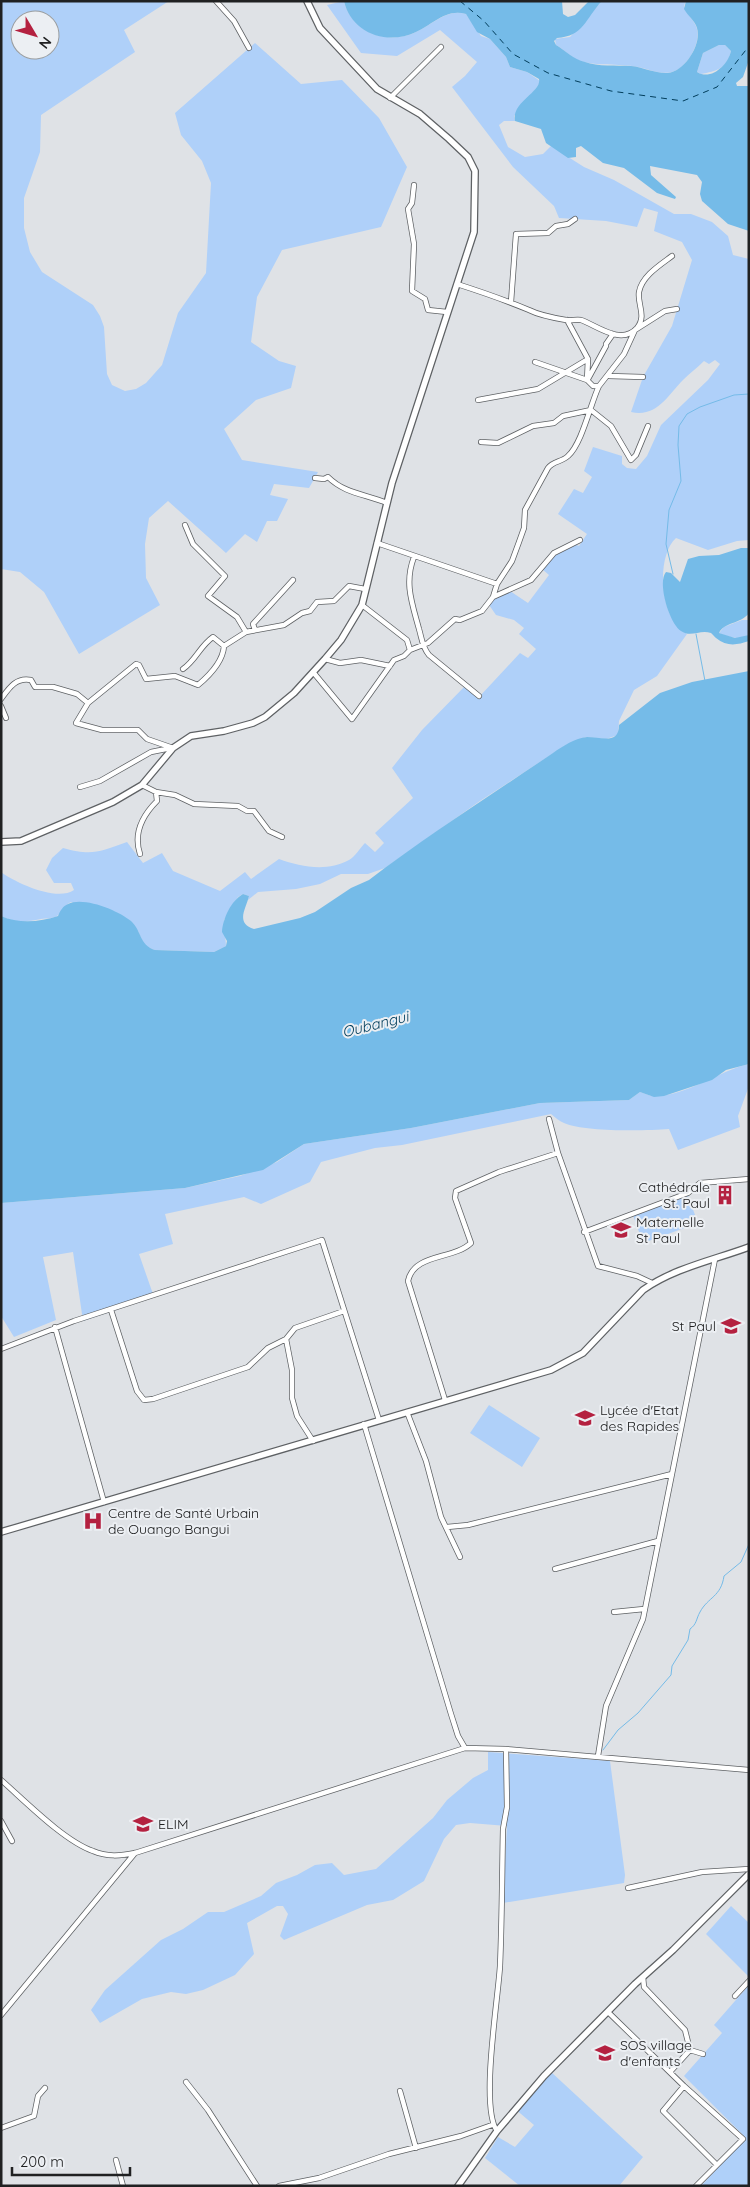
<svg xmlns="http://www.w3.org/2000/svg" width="750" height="2187" viewBox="0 0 750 2187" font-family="Quicksand,sans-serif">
<rect width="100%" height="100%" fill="#dfe2e6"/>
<path fill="#afd0f9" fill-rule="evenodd" d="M1,1H169L124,30L135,52L41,115L40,152L24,198V228L30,252L42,272L93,305L100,316L104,327L107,374L112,385L125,391L136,389L146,383L162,365L178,313L206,273L211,183L202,161L181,135L175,113L255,43L301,84L342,80L379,118L407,167L381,227L282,250L257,297L251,342L279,361L296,366L291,388L256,400L224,429L242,460L318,472L309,488L274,484L270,495L288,499L277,521H267L257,542L245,534L226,553L168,501L149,518L145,544L146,578L160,605L79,654L44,592L20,572L1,569ZM20,20H50V50H20Z
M344,1C351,32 388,46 416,32C432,25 447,8 466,14L481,36L490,39L506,57L510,67L527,72L540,81L538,86L514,116L515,121H504L499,125L508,147L525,157L543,154L551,146L584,167L614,180L674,214H691L712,222L728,236L733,255L749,259V540L737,541L708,550L676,538C655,557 660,621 687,634L657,676L634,690L619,721L618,735L606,739L586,737L566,745L480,801L385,868L368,874H341L320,884L296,889L258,892L248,900L249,896L243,894L238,897L224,920L226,946L214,952L155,950C144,947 142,941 138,931L71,902C64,905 63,912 57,916C52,919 46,918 41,919C25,922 16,923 1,916V872C16,883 57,902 74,890L71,883H54L46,870L52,858L63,848C92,856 99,852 127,842L143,863L162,853L173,871L220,891L245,872L251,879L279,859C301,867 327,872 349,860C354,858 361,847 365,843L375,852L384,843L375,833L413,798L392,768L422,730L467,684L480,696L520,653L528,658L536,649L519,634L524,628L514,620L496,615L487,602L510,591L528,603L549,575L542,569L554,553L574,544L579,546L587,534L558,514L574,489L583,493L592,477L584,471L593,447L622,456V464L627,468L636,469L647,456L661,425L708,380L720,364L715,360L709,364L704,361C697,368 690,373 683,380C668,395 657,418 631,412L643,377L672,326L692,260L682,242L654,231L658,212L644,208L637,227L606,221L559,218L554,206L513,167L452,87L465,76L477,62L440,30L397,56L361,53L327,5Z
M602,1H686L684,6C687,15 695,21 697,29C701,44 686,69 672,72C661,75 648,69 638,67C618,63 597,67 577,60C569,56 564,49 556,45L555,39L570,37Z
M719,45H725L731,51C727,69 716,71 701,74L697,72L703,53Z
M742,620H749V635C738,640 730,638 719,633L724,627Z
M749,1064V1086L738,1116L740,1127L678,1150L669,1129C645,1131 584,1132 564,1123C559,1121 555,1117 551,1114L402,1145L375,1148L321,1162L310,1182L261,1204L244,1197L165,1214L173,1244L139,1254L154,1297L83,1321L73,1252L43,1257L56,1320L14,1337L1,1316V1203L185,1188L240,1176L277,1162L304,1144L411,1128L540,1103L629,1100L640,1092C644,1093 648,1095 651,1096C684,1098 718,1071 749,1064Z
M688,1196L698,1223L643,1243L633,1215Z
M489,1405L540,1438L522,1467L470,1433Z
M488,1752L610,1761L625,1875L624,1883L503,1903L507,1826L470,1823L456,1825L444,1839L424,1881L393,1900L367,1905L284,1940L280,1936L288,1914L283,1906H277L247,1923L254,1954L235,1975L203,1990L186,1994L171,1992L142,1999L100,2023L91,2010L105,1990L161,1940L183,1929L208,1912H224L261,1896L276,1883L297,1875L315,1865L332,1863L344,1875L376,1869L433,1818L447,1800L473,1778L488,1770Z
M731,1906L749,1923V1977L706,1934Z
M749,1985V2186H701L746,2138L684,2076L722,2033L714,2025Z
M550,2071L643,2157L619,2186H520L485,2158L498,2137L515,2147L534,2125L514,2108Z"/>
<path fill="#75bbe8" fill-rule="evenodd" d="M344,1H562L563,14L568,17L575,15L589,1H602C585,19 584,36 557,38L554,41L556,45C566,51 573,59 585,62C598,67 616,65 631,66C643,67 656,74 668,73C685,71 702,44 697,28C695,21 688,16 684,9L686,1H749V60L743,77L736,83L737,86H749V231L728,224L702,201L700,194L702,182L697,175L650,166L651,175L676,197L675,199L657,193L624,168L603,163L581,146L576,148V157L568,158L546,143L541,129L515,121C511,102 542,92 539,79L527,72L510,67L506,57L490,39L477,32L466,14C446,8 432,25 416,32C387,46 351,33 344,1ZM719,45H725L731,51C728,65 711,81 697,72L703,53Z
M741,548H749V613C741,624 724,622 719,633L735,638L749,635V641C737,645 727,647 716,638C715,637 712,634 711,633C700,629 691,638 681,631C669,623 657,582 666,572L671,573L680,582L688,559L699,556L719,555Z
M749,671V1064L726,1070L712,1080L664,1096L654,1097L640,1092L629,1100L540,1103L411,1128L304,1144L263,1170L185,1188L1,1203V916C19,924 40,922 58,916C60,911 63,906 68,904C84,896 119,911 131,921C142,931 139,945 155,950L214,952L226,946L227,941L222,932C223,918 231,901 243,894L249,896C246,909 235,923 254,929L300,918L315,912L351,888L369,880C428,835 491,795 553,753C563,746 575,738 587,737C601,737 619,745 619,725L660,693L692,682Z"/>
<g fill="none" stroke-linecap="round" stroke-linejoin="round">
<path stroke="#75bbe8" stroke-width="1" d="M673,574L666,544L669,510L681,481L678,445L679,426L687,414L700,407L734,395L749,394
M696,634L705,681
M603,1750L618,1730L638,1713L671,1675L672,1666L688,1640L690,1629C697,1624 696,1619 700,1612C708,1597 721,1597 724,1576L741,1562L749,1544"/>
<path stroke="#013d5b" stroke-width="1" stroke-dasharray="6 5" stroke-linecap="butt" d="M460,1L484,21L513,54L548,73L611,91L683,101L717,87L749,46"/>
<defs>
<path id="minor" d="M216,1L234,21L249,48
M390,98L441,47
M414,185L412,203L408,209L414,244L412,291L425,299L428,310L447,312
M457,284C482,292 505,300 529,310C539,315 554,318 566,320C571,321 576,319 581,320C596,325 621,346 637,328C647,316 637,304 639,292C642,276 660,265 672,256
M511,302L516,234L548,233L556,226L568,224L575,219
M567,320L588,359L587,380
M535,362L587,380L593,386H599L624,354L635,330L665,311L677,309
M609,376L643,377
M588,379L606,346V344L613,334
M478,400L538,389L588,359
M481,442L498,443L533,426L554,423L563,416L591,410L611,426L631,460L636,455L648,426
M315,478L324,479L328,477C345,494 366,494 387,503
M185,525L193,544L225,576L208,596L237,617L246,632
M377,543L497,584
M414,557C404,583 412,603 419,629C422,639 422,647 429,655L479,696
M493,597L497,584L512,561L519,542L524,528L525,510L548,468C553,461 562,462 568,456C582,444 591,402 599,386
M362,605L407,640L410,650
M255,630L253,624L293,580
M325,659L340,663L361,660L390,666
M183,669C196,660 200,646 213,637L224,646L246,632L284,625L302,613L310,611L317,602L334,601L349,586L365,589
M313,672L352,719L394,660L404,656L410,650L428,643L455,619L460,620L482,611L493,597L531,580L554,553L580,540
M1,699C9,688 16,677 31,680L35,687H53L77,694L88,703
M1,706L6,718
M173,748L147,739L138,730H102L76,723L88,703L136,664L139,665L146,679L175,676L198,685C210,675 223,662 224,646
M142,785L156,792L175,795L194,804L238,806L247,811H254L269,831L282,837
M80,787L100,781L151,752L171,748
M140,854C133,833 143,815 157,801L156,792
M549,1119L558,1153L598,1266L637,1276L652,1283
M584,1232L688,1193L700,1183L749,1179
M111,1310L137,1391L144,1400L153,1399L248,1367L268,1348L286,1339L295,1328L344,1311
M55,1327L104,1502
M286,1339L292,1370V1398L297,1416L313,1441
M1,1349L74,1321L322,1240L379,1420
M445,1400L408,1281C414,1253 453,1260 471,1243L455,1198L456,1191L499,1172L558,1153
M407,1412L426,1461L441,1517L460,1557
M364,1424L451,1714L458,1736L465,1748
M447,1527L468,1525L672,1474
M555,1569L658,1541
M614,1612L644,1609
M598,1756L606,1706L643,1619L715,1259
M1,1780C25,1801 64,1841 93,1851C107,1857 120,1856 135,1853L465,1748L506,1749L749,1770
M1,1821L12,1841
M628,1888L702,1872L749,1869
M643,1977L644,1987L685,2030L690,2050L670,2072
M735,1996L749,1981
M608,2012L684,2086L743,2139L696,2186
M1,2015L135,1853
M690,2050L703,2054
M186,2082L208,2110L257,2186
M684,2086L663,2111L716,2164
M400,2091L416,2148
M1,2128L34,2116L38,2096L45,2088
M497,2131C480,2107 498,2000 500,1966C502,1920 502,1874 503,1829L507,1807L506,1749
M116,2160L123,2186
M279,2186L319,2178L389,2154L461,2136L492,2125"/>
<path id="major" d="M1,842L21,841L113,802L142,785L173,748L191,736L224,731L253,723L265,717L294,693L325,659L341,640L362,605L392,483L474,232L475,171L468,157L449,139L420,114L377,89L320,28L307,1
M1,1532L551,1370L583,1353L643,1290C674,1268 714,1260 749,1247
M458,2186L497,2131L544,2076L635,1984L673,1950L749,1874"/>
</defs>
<use href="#minor" stroke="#5e6164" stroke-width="6"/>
<use href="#major" stroke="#5e6164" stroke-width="8"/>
<use href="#minor" stroke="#fff" stroke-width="4.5"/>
<use href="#major" stroke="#fff" stroke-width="5.5"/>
</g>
<defs>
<symbol id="building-bare" viewBox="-9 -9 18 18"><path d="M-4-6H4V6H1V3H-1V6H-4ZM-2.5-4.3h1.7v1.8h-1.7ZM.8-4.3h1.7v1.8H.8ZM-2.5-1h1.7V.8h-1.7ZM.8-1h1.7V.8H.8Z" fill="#b42140" stroke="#eceff3" stroke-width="2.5" paint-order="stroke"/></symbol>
<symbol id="school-bare" viewBox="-9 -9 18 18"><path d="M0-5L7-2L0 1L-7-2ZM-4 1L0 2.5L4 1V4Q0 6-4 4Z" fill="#b42140" stroke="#eceff3" stroke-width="2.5" paint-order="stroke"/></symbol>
<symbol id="hospital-bare" viewBox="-9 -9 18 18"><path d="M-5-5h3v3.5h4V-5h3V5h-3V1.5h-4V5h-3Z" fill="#b42140" stroke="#eceff3" stroke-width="2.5" paint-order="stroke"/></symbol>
</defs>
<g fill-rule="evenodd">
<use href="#building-bare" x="711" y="1181" width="28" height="28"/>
<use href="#school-bare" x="607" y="1216" width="28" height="28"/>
<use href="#school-bare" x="717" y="1312" width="28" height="28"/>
<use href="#school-bare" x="571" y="1404" width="28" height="28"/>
<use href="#hospital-bare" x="79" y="1507" width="28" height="28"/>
<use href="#school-bare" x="129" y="1810" width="28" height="28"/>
<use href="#school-bare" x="591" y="2039" width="28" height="28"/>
</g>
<g text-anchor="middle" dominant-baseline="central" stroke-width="4" stroke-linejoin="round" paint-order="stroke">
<g font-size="14" fill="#202122" stroke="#eceff3" text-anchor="start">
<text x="710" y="1187" text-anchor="end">Cathédrale<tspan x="710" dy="16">St. Paul</tspan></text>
<text x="636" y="1222">Maternelle<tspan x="636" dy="16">St Paul</tspan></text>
<text x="716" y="1326" text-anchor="end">St Paul</text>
<text x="600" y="1410">Lycée d'Etat<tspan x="600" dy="16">des Rapides</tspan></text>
<text x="108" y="1513">Centre de Santé Urbain<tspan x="108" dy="16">de Ouango Bangui</tspan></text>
<text x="158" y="1824">ELIM</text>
<text x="620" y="2045">SOS village<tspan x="620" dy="16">d'enfants</tspan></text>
</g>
<g font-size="15" font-style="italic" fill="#013d5b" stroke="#eceff3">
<text transform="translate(375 1024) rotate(-14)">Oubangui</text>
</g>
</g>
<rect width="750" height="2187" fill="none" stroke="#202122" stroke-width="5"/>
<g transform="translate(35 35) rotate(128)"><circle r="24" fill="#eceff3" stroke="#9a9d9f"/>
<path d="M0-4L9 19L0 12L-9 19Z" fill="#b42140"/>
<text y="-8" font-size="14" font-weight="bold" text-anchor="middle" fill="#202122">N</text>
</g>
<path d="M12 2167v8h118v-8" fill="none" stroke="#202122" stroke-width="2.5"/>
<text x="20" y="2167" font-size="15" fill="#202122" stroke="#eceff3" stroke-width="4" paint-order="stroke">200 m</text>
</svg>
